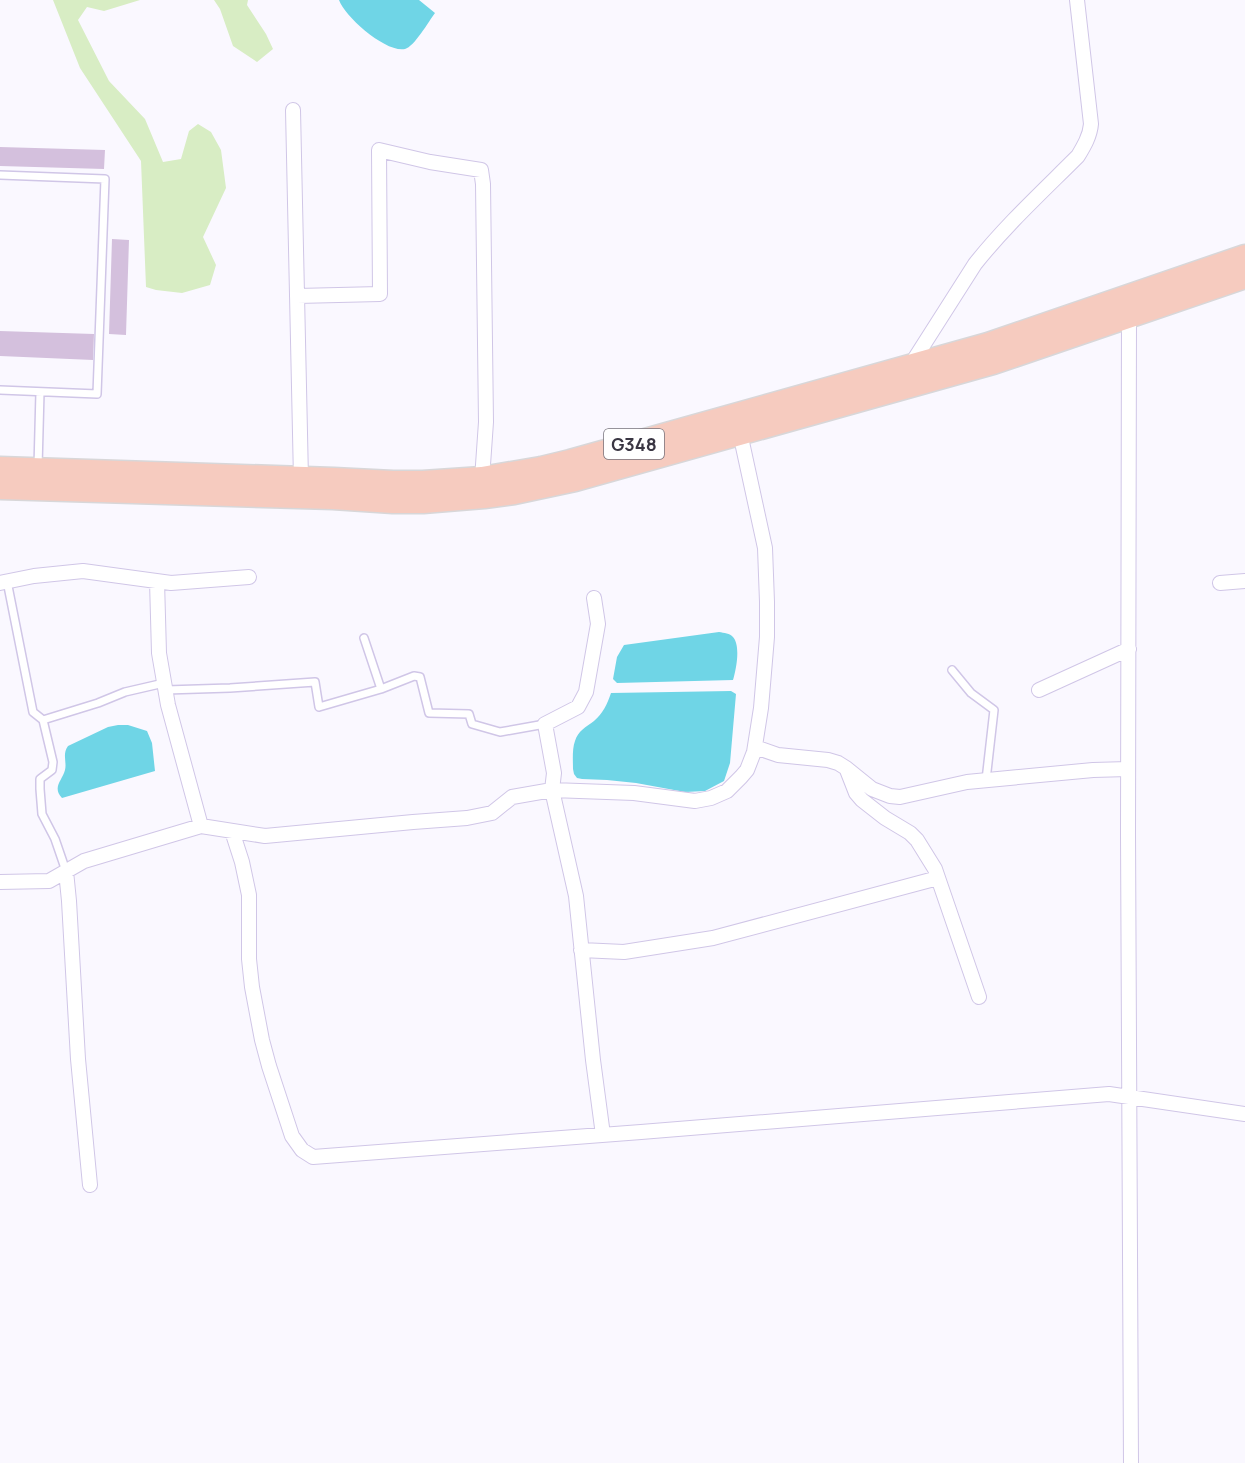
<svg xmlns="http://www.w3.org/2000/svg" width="1245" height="1463" viewBox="0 0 1245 1463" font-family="Manrope,sans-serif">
<rect width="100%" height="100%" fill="#faf8ff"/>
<path fill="#d8edc4" d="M53,0H140L104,11L87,7L78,20L109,81L145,119L163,162L181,159L189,131L198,124L211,132L221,150L226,188L203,237L216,265L210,285L182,293L156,290L146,287L141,161L80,68Z
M214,0H248L247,5L266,34L273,49L257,62L233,46L220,9Z"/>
<path fill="#6fd5e6" d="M339,0H419L435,13C429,21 414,47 405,49C386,53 345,17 339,0Z
M719,632C724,633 730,633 733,637C741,646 736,670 733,680L617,683L613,679L617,657L624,645Z
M731,691L736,694L730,763L724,781L705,791L685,792L636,783L607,780L582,779L577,778L574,774L573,769C573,761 572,749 575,741C578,731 586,727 594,721C603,713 607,705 611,693Z
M118,725H128L147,731L152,743L155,771L62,798C52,787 62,781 65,770C67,762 62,754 68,746L108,727Z"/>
<path fill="#d4c0dd" d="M0,147L105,150L104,169L0,166Z
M112,239L129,240L126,335L109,334Z
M0,331L94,334L93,360L0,356Z"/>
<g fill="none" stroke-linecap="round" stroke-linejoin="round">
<defs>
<path id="lane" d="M0,175L105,179L97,394L0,390
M38,467L40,392
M7,581L33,712L43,720L53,762L52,770L40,779V789L42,814L55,839L66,871
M364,638L381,689
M952,670L971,693L994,710L986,780
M166,690L230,688L315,682L319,707L381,689L414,676L420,677L429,713L469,714L472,724L500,732L545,724
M43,720L98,703L125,692L164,683"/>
<path id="street" d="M293,110L301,479
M297,296L380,294L379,150L430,162L481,170L483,184L486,422L482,479
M1129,315L1128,834L1131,1463
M910,366L975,264C1006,225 1043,191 1078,156C1084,146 1090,136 1091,124L1077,0
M157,581L159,653L168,705L201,826
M0,583L34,576L83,571L171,583L249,577
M1220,583L1245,581
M594,598L598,624L586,692L578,707L545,724L554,773L552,790L576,896L593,1060L603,1135
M1039,690L1129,649
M755,747L778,755L828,760L838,763L846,768L872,789L890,796L900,797L967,782L1093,770L1128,769
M847,770L856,793L862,800L885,818L910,833L917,840L935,869L979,997
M232,831L242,862L249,895V959L252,987L262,1040L269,1066L292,1136L302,1150L313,1157L641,1132L1109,1094L1245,1114
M66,871L69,901L78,1059L90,1185
M0,882L49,881L84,861L201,826L265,836L413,822L467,818L492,813L512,797L552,790L634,793L695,801L711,798L727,791L741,777L747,770L754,752L761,708L767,637V602L765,548L740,433
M581,950L624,952L713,938L938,878"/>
<path id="highway" d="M0,469L334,480L393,483H423L482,479L541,469L570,462L988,345L1245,257
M0,487L333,497L393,501H423L484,496L514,492L575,479L993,362L1245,276"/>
</defs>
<use href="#lane" stroke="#d0c6e7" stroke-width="10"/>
<use href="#street" stroke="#d0c6e7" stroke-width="16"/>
<use href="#highway" stroke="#d8d7d9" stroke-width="27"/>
<use href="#lane" stroke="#fff" stroke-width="7"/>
<use href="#street" stroke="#fff" stroke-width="14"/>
<use href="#highway" stroke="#f6cbbf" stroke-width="24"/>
</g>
<g text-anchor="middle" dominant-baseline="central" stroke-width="4.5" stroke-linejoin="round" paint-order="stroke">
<rect fill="#fff" stroke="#75727b" stroke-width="1.5" x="604" y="429" width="60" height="30" rx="4.5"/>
<g font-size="18" font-weight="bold" fill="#3a3643">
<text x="634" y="444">G348</text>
</g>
</g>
</svg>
